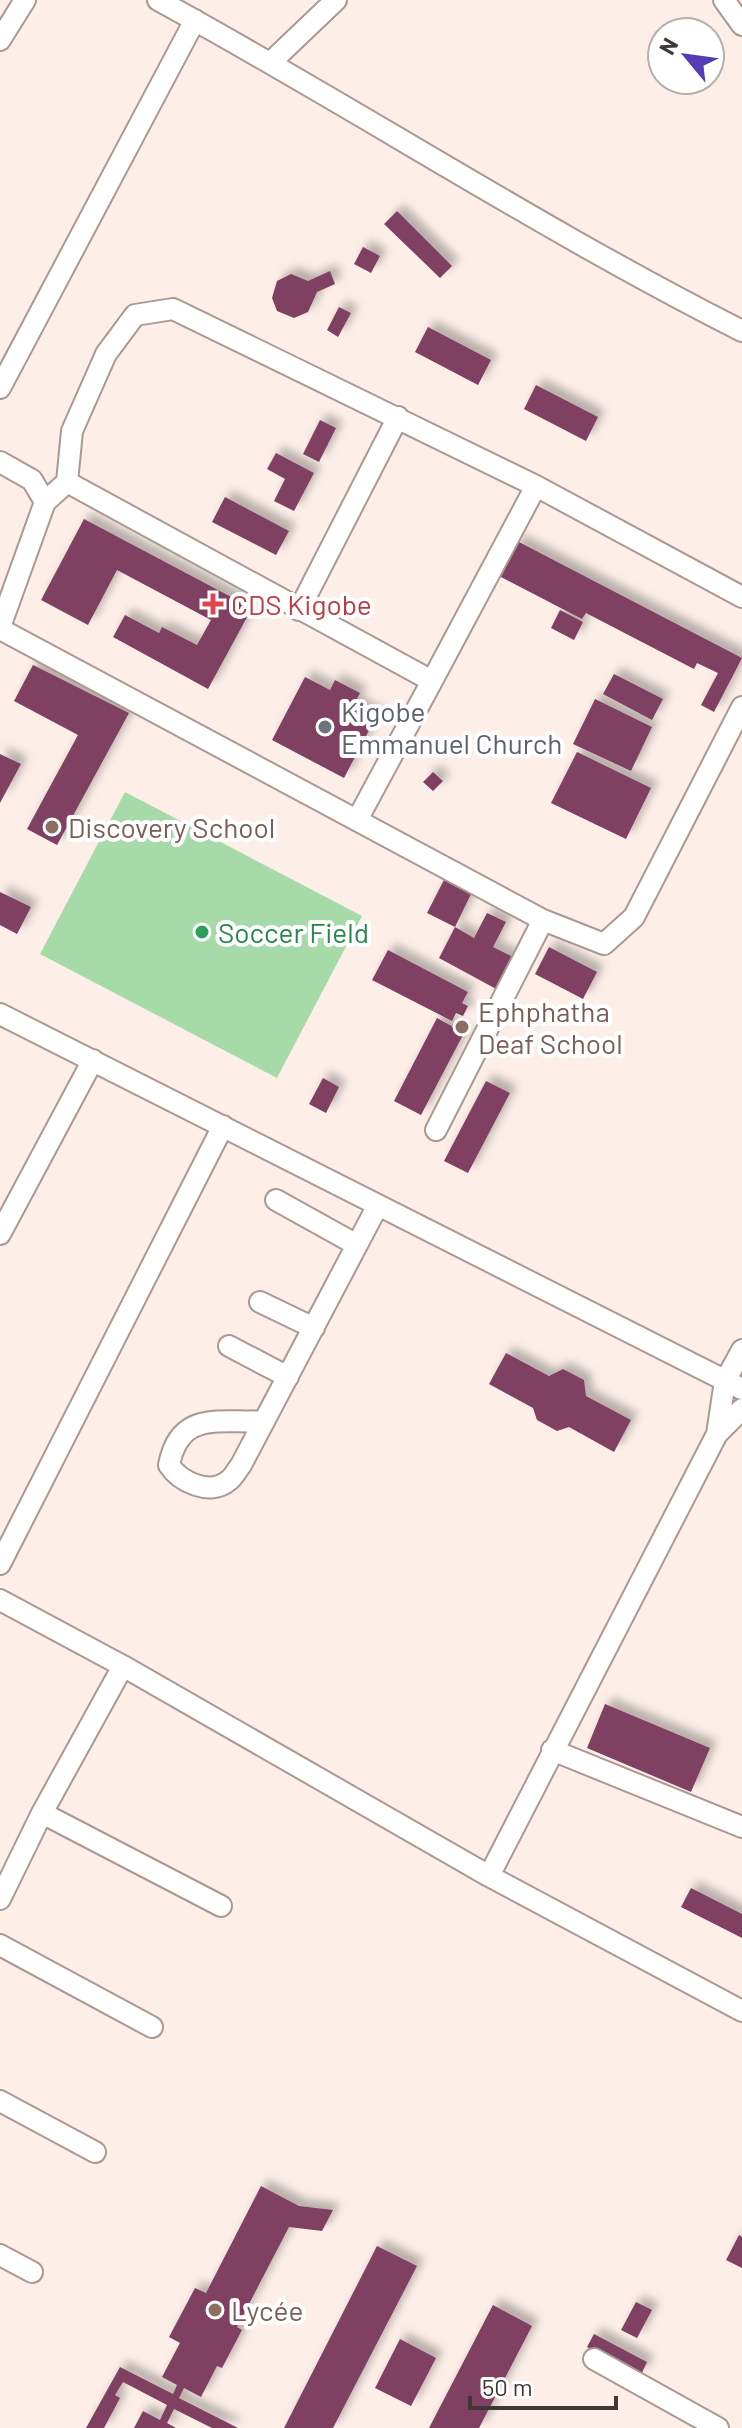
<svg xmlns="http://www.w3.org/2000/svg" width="742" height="2428" viewBox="0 0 742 2428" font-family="Barlow,sans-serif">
<defs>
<filter id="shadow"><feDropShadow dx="7" dy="-7" stdDeviation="4" flood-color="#0004"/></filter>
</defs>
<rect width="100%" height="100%" fill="#fdefe8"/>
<path fill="#a6daa8" d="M125,792L362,916L277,1078L40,954Z"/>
<path fill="#7f3f62" filter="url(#shadow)" d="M397,211L452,266L440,278L384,224Z
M363,247L380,256L371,273L354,264Z
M330,271L335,284L317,292L308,312L294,318L277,311L272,298L277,281L291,274L308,281Z
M339,307L351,313L338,337L327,330Z
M428,327L491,360L478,385L415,352Z
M536,385L598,417L586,441L524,409Z
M320,420L336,428L319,462L303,454Z
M276,453L314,473L294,511L274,501L285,479L267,469Z
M225,497L289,531L276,555L212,522Z
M84,519L252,608L208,689L113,637L125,615L159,633L162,627L197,645L211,620L117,570L88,625L41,600Z
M517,541L742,658L714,712L701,705L718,673L697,663L694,669L586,613L582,619L499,576Z
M560,610L583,622L574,640L551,628Z
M33,665L129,713L57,845L27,829L78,735L14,701Z
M614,674L663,699L652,720L603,694Z
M305,677L330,690L335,680L360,693L355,703L377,715L344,778L272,740Z
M595,699L652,727L631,771L573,744Z
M577,752L651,788L626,839L551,803Z
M0,754L21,764L0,803Z
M433,772L443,781L433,791L423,782Z
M445,878L472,892L455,927L474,938L487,913L506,922L493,947L515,958L498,990L439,958L455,927L427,913Z
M0,892L31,907L17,934L0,925Z
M549,947L597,972L583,999L535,974Z
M388,950L468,992L462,1003L468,1006L463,1016L456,1013L452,1021L372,980Z
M437,1018L464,1033L421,1115L394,1101Z
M323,1078L339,1087L326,1113L309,1104Z
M486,1081L510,1093L468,1173L444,1161Z
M506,1353L549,1376L563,1369L584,1380L586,1396L631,1420L614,1452L569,1427L557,1431L537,1420L533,1408L489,1384Z
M605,1704L710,1748L691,1792L587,1748Z
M691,1888L742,1914V1938L681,1907Z
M261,2186L299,2206L333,2210L322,2231L289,2227L237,2327L242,2330L222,2368L217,2366L201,2397L184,2388L179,2398L238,2428H212L174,2409L167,2423L176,2428H134L143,2411L160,2420L167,2405L123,2382L115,2395L120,2398L104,2428H86L120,2367L173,2394L177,2385L162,2377L180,2343L169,2337L195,2288L206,2293Z
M739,2235L742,2237V2268L726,2260Z
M377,2246L417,2266L333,2428H284Z
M636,2302L652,2310L637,2338L621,2330Z
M493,2305L532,2326L479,2428H429Z
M594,2334L647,2362L641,2375L587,2347Z
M400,2339L436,2358L411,2406L375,2388Z"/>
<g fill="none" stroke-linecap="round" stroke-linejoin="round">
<defs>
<path id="minor" d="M158,0C354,107 542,230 742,331
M724,0L742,25
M0,40L25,0
M271,62L336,0
M0,388L195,20
M0,462L32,480L45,502
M536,486L432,681L67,482L72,431L106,354L135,315L173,309L536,486L742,597
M299,610L398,417
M0,627L45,502L67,482
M0,629L543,920L604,944L634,917L742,707
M357,820L432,681
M0,1014L742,1389
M436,1130L543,920
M276,1200L357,1245
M0,1234L93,1060
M260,1302L314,1328
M229,1346L288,1377
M264,1421C220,1424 180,1409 169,1465C180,1482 210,1496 228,1481C233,1478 237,1470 241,1465L378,1205
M717,1434L725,1381L742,1350
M0,1564L223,1126
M0,1600L123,1666L489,1876L742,2011
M552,1750L742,1827
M42,1813L221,1906
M489,1876L717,1434L742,1409
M0,1899L42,1813L123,1666
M0,1945L152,2027
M0,2101L95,2152
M0,2255L32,2272
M594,2359L718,2428"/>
</defs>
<use href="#minor" stroke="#aa9991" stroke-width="24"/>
<use href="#minor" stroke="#fff" stroke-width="20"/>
</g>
<path fill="#e0444e" stroke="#fff" stroke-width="3" d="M209 592h8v8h8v8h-8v8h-8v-8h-8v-8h8z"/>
<circle fill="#6b7280" stroke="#fff" stroke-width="3" cx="325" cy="727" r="8"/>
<g fill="#8d6e63" stroke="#fff" stroke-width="3">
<circle cx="52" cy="827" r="8"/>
<circle cx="462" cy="1027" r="8"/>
<circle cx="215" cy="2310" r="8"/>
</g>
<circle fill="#2e9e5b" stroke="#fff" stroke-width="3" cx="202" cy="932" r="8"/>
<g text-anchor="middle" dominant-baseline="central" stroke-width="8" stroke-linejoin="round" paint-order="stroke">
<g font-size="28" fill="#be3a42" stroke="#fff" text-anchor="start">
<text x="231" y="604">CDS Kigobe</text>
</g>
<g font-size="28" fill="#5b616d" stroke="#fff" text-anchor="start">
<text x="341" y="711">Kigobe<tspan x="341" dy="32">Emmanuel Church</tspan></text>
</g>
<g font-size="28" fill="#785e54" stroke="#fff" text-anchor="start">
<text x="68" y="827">Discovery School</text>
<text x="478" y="1011">Ephphatha<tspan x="478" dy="32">Deaf School</tspan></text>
<text x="231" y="2310">Lycée</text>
</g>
<g font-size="28" fill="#27864d" stroke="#fff" text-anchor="start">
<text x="218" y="932">Soccer Field</text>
</g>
</g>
<g transform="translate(686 56) rotate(299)"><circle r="38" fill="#ffffff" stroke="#b2afae" stroke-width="2"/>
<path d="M0-6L14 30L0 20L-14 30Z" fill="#543db5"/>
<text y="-12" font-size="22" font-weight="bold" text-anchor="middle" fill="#3e3734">N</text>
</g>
<path d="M470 2396v12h146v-12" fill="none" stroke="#3e3734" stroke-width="4"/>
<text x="482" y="2396" font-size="24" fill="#3e3734" stroke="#ffffff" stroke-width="6" paint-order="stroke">50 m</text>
</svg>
